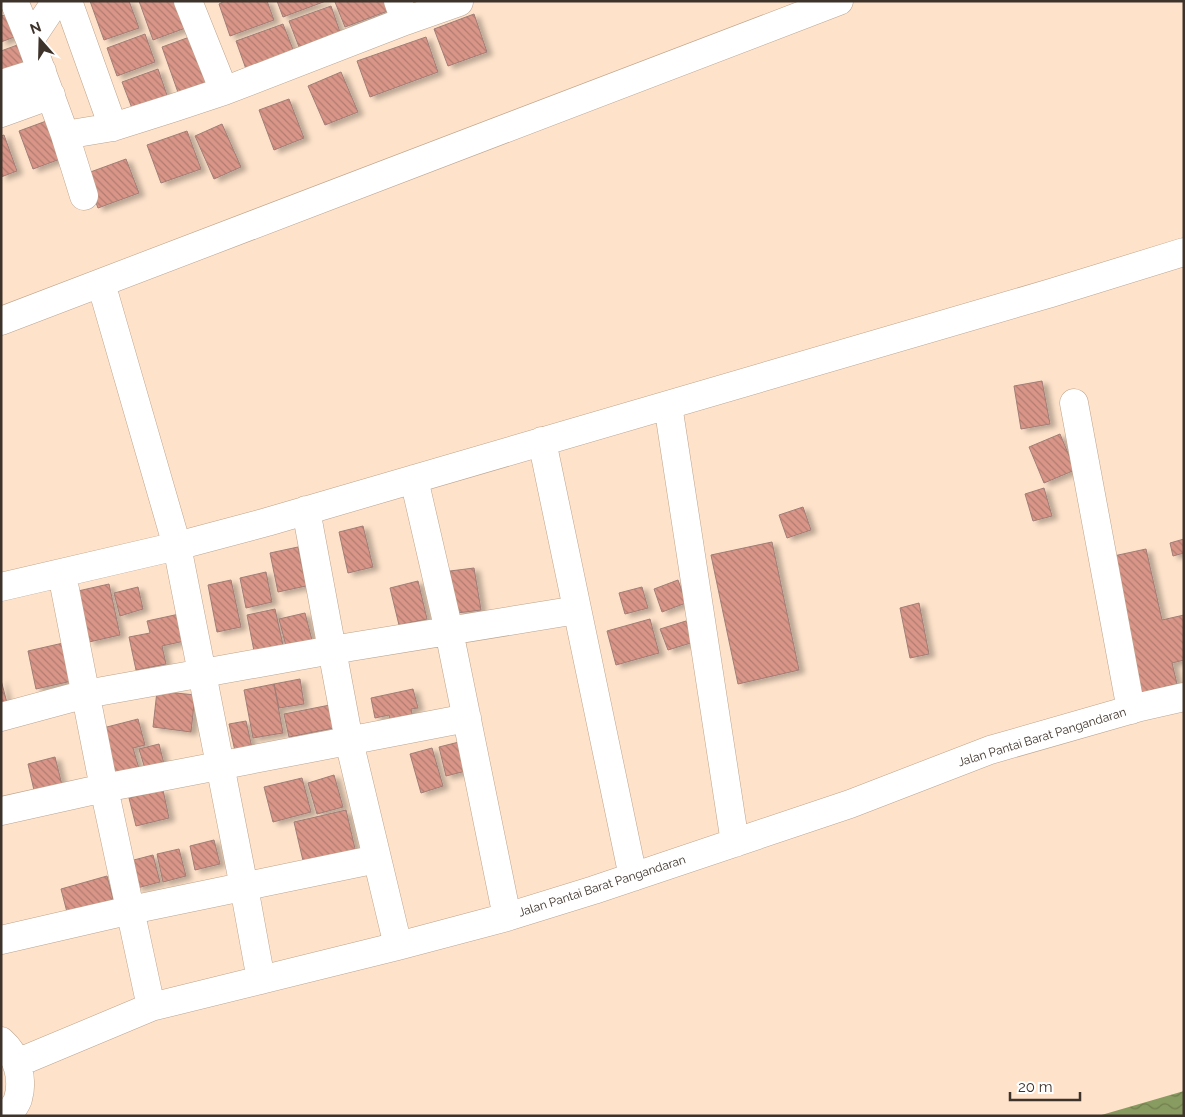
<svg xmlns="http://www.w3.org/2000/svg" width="1185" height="1117" viewBox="0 0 1185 1117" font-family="Raleway,sans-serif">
<defs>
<pattern id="water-waves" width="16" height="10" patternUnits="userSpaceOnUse" patternTransform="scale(1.25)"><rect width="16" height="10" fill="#889b60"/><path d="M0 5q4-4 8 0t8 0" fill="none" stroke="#717f4f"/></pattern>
<pattern id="building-back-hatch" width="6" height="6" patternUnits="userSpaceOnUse" patternTransform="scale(1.25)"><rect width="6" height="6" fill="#d99688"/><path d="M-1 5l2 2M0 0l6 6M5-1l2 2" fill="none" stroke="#b17b6f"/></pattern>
<filter id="shadow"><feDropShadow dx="5.5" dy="3" stdDeviation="2.5" flood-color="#0004"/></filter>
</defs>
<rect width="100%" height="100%" fill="#fee2ca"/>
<path fill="url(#water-waves)" d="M1184,1091V1116H1098Z"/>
<path fill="url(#building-back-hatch)" stroke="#a07d76" filter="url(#shadow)" d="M90,1H129L139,28L104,40Z
M139,1H182L191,26L153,40Z
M225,1H267L274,20L230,36L219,4Z
M277,1H326L283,17Z
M337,1H390L393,9L345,27L335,2Z
M331,6L340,32L299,47L289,21Z
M9,14L17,36L1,42V16Z
M474,14L487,52L448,66L434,29Z
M283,24L294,52L246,69L236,41Z
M145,34L155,62L117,76L107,48Z
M195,35L214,85L180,98L162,47Z
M426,37L438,72L370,97L357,61Z
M20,44L29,69L1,79V51Z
M158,69L170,104L135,116L122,82Z
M341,72L358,112L325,125L308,86Z
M289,99L304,138L274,150L259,110Z
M49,120L63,158L33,169L19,131Z
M222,124L241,167L214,179L195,136Z
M187,131L201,169L161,183L147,145Z
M4,135L17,171L1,177V136Z
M126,159L139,193L98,208L85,174Z
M1042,381L1050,424L1021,429L1014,386Z
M1060,434L1075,470L1044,483L1029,447Z
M1044,488L1052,516L1033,521L1025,494Z
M803,507L811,530L787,538L779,515Z
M363,526L373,567L348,573L339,532Z
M1184,539V553L1173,556L1170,543Z
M772,542L799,670L738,684L711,555Z
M298,547L306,586L278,592L270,553Z
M1146,549L1162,620L1184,615V660L1172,663L1177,684L1139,693L1109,557Z
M474,568L481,610L457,613L450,571Z
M266,572L272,602L246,608L240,578Z
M231,580L241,627L217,632L208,585Z
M678,580L686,603L662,612L654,589Z
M418,581L427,619L399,625L390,588Z
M109,584L120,635L89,642L78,591Z
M138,587L143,609L120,616L114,593Z
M642,587L648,608L625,614L619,593Z
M919,603L929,654L910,658L900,608Z
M275,609L283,645L254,651L247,615Z
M184,613L189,640L162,646L166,664L136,670L129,637L150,633L147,621Z
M305,613L313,644L287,650L279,619Z
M650,619L659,653L616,665L607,631Z
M686,621L694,642L668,650L660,629Z
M72,641L81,679L36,689L28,651Z
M300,679L304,704L279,708L274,684Z
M1,680L7,703L1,705Z
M274,684L283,733L253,738L244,690Z
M413,689L418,708L411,709L414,722L392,726L389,715L375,718L371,698Z
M157,691L195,695L191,732L153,727Z
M330,705L334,728L289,737L284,714Z
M138,719L145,745L133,748L140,772L116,778L103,728Z
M246,721L252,748L235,751L229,724Z
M463,741L470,770L446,776L439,747Z
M159,744L165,768L146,772L139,749Z
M432,748L443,786L421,793L410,754Z
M55,757L64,793L36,799L28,764Z
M334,775L343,807L317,814L308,783Z
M302,778L311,812L273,822L264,787Z
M163,790L169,818L136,826L129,798Z
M346,810L356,853L304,865L294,822Z
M214,840L220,864L195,870L190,846Z
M179,849L186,876L163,882L157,854Z
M153,855L160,882L137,888L130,861Z
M107,876L114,903L68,916L61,889Z"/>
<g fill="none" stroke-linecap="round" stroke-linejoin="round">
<defs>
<path id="minor" d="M14,1L30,40
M56,1L30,40L65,135L113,127L173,108L224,91L405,21L398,1
M68,1L113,127
M188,1L224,91
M405,21L459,2
M1,84L42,71
M1,113L51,95
M65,135L84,196
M101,283L177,546L244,887L261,980
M1,321L839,1
M1074,403L1131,710
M668,405L735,843
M542,441L633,877
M414,479L449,631L507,917
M306,510L349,741L398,946
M62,574L104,788L151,1007
M1,587L177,546L267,522L1051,293L1184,252
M1,717L86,694L332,650L577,610
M1,811L104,788L467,718
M1,940L131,910L377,859
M1,1041C17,1055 24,1078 18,1099C16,1105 11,1111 7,1116
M17,1063L151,1007L398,946L507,917L594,890L850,804L990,750L1140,707L1184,697"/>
</defs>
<use href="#minor" stroke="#bea38c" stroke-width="29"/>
<use href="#minor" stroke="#fff" stroke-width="28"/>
</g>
<g text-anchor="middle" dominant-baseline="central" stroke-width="5" stroke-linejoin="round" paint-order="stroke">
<g font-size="12" fill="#3e332a" stroke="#fff">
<text transform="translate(1042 737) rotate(-17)">Jalan Pantai Barat Pangandaran</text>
<text transform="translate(602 886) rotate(-18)">Jalan Pantai Barat Pangandaran</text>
</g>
</g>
<rect width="1185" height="1117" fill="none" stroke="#3e332a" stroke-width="5"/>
<g transform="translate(40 40) rotate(340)" stroke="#ffffff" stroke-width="4" paint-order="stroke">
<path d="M0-4L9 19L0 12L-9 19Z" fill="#3e332a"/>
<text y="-8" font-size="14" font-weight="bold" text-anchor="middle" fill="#3e332a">N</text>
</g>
<path d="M1010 1092v8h70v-8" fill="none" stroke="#3e332a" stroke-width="2.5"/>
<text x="1018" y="1092" font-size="15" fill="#3e332a" stroke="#ffffff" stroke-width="4" paint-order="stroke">20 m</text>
</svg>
